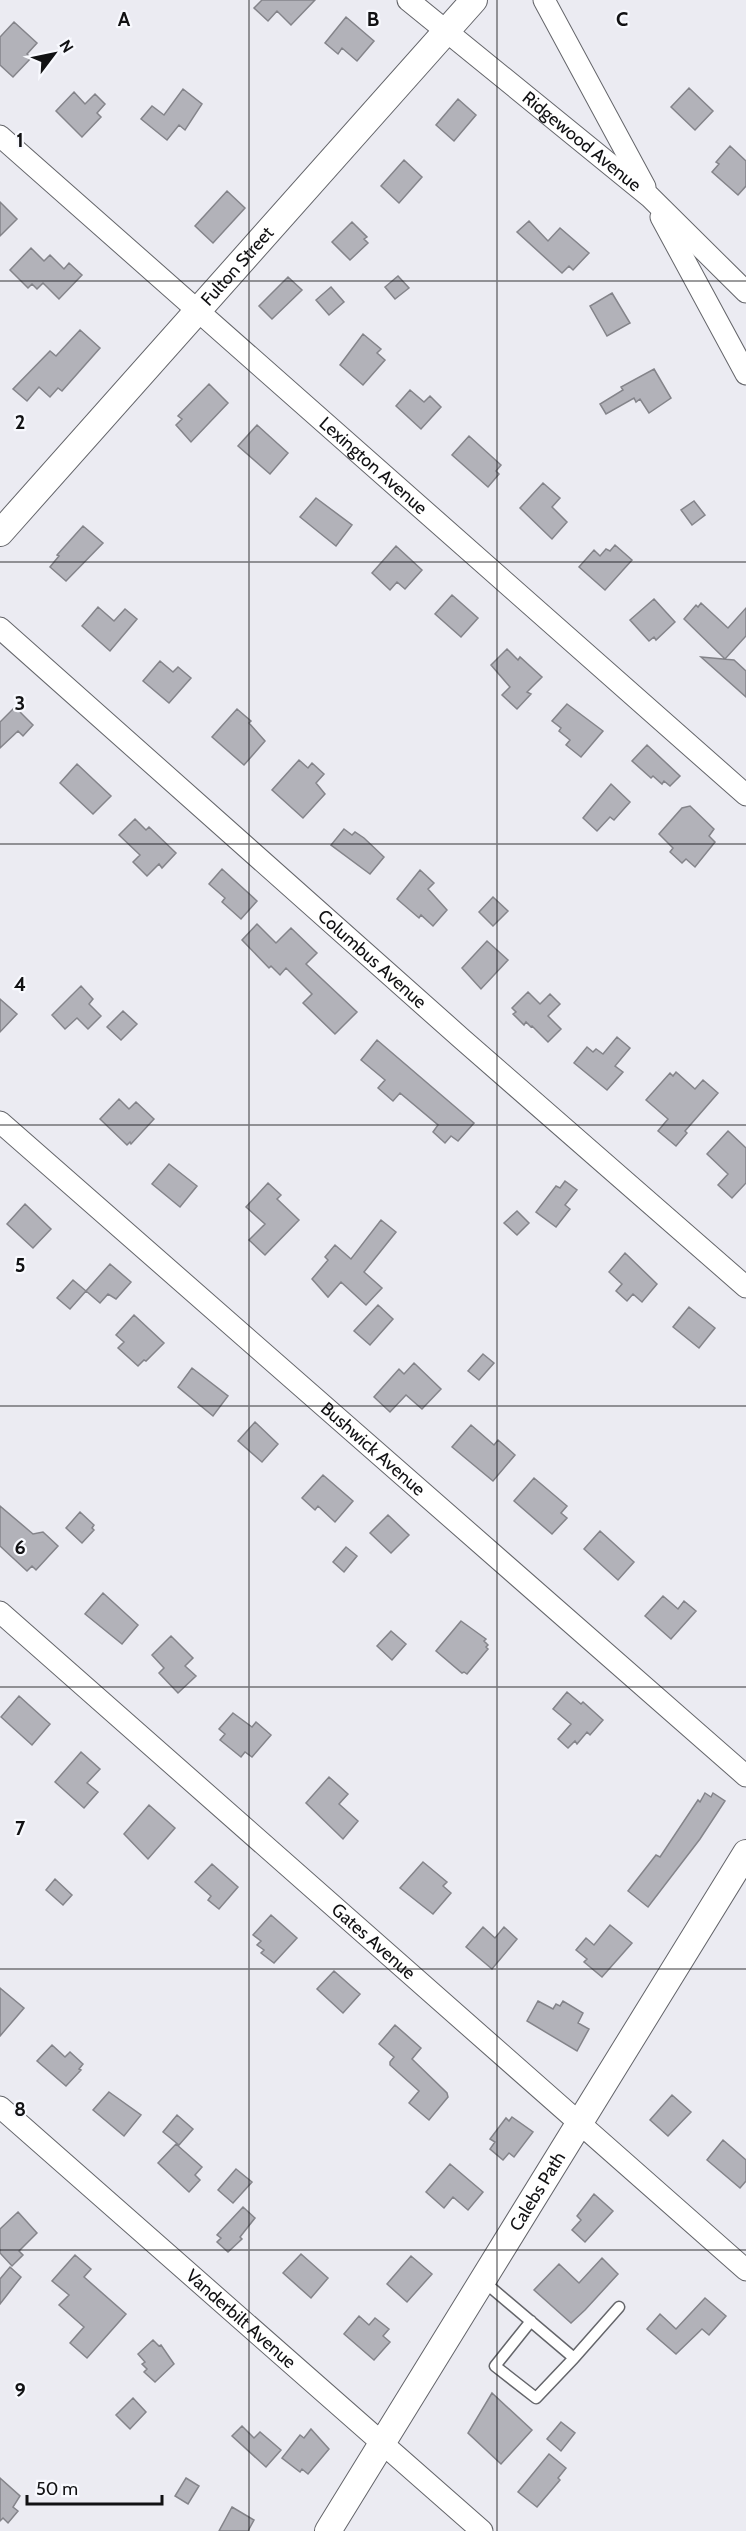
<svg xmlns="http://www.w3.org/2000/svg" width="746" height="2531" viewBox="0 0 746 2531" font-family="Cabin,sans-serif">
<rect width="100%" height="100%" fill="#ebebf2"/>
<path fill="#b2b2b9" stroke="#84848a" stroke-width="1.5" d="M262,0H315L291,25L277,11L268,21L254,8Z
M346,17L374,41L357,61L342,48L338,54L325,43Z
M14,22L37,43L27,54L31,58L13,77L0,65V37Z
M689,88L713,111L695,130L671,107Z
M183,89L202,104L185,130L179,125L167,140L141,119L152,106L164,115Z
M74,92L85,104L95,94L105,104L97,113L101,117L82,137L56,111Z
M458,99L476,115L454,141L436,125Z
M730,146L746,161V186L738,195L712,172L719,164L716,162Z
M404,160L422,177L399,203L381,186Z
M227,191L245,208L213,243L195,226Z
M0,202L17,219L0,236Z
M529,221L548,241L560,228L589,253L573,270L569,266L562,273L517,232Z
M352,222L367,237L364,239L368,243L350,260L332,242Z
M31,248L44,261L50,255L64,269L69,263L82,275L59,299L43,283L37,289L32,284L28,288L10,270Z
M398,276L409,288L395,299L385,287Z
M288,277L302,290L272,319L259,306Z
M331,287L344,302L329,315L316,300Z
M612,293L630,323L607,336L590,306Z
M80,330L100,348L62,391L58,388L50,397L39,387L27,401L13,389L50,351L56,356Z
M363,334L381,349L377,353L385,360L363,385L340,365Z
M654,369L671,398L649,413L640,399L636,402L634,398L606,414L600,404L623,390L621,387Z
M209,384L228,403L191,442L176,425L182,419L178,416Z
M410,390L424,402L430,396L441,407L421,429L396,406Z
M257,425L288,453L270,474L238,446Z
M469,436L501,465L496,471L499,474L488,487L452,455Z
M543,483L560,498L552,507L567,522L552,539L520,508Z
M316,498L352,525L336,546L300,517Z
M694,501L705,515L692,525L681,510Z
M83,526L103,543L66,581L50,567L59,556L57,555Z
M615,545L632,560L605,590L579,567L594,550L600,556L606,549L610,551Z
M396,546L422,570L405,589L397,582L390,590L372,573Z
M452,595L478,618L461,637L435,614Z
M654,599L675,622L656,640L654,637L649,641L630,620Z
M701,603L728,628L746,608V636L725,659L684,619L696,605L698,607Z
M98,607L114,621L125,609L137,619L110,651L82,626Z
M507,649L518,660L520,657L542,677L527,692L531,694L517,709L502,695L510,687L491,665Z
M701,657L734,660L746,671V697Z
M160,661L173,672L178,667L191,678L169,703L143,681Z
M567,704L603,731L581,757L566,745L570,740L559,731L561,728L552,721Z
M15,707L33,725L23,736L18,731L0,748V722Z
M237,709L251,721L249,723L265,741L244,765L212,737Z
M647,745L680,776L670,786L664,781L662,784L653,776L651,778L632,761Z
M299,760L308,768L312,763L324,774L316,783L325,794L303,818L272,790Z
M77,764L111,796L93,814L60,783Z
M611,784L630,802L614,820L610,817L597,831L583,818Z
M690,806L714,829L709,836L715,842L695,867L686,859L682,863L670,852L673,848L659,834L682,808Z
M135,819L146,830L149,827L176,853L162,868L159,864L147,876L133,862L140,855L119,835Z
M344,829L352,835L355,832L364,838L384,857L370,874L331,845Z
M222,869L257,901L241,919L222,902L225,898L209,884Z
M420,870L434,883L428,889L447,910L433,926L421,915L419,918L397,899Z
M493,897L508,911L493,926L479,912Z
M257,924L276,943L291,928L317,953L306,964L357,1012L335,1034L303,1003L312,994L286,968L280,975L271,966L269,968L242,940Z
M487,941L508,960L481,989L462,968Z
M81,986L93,999L89,1004L101,1016L88,1029L77,1018L65,1029L52,1015Z
M528,992L540,1004L550,994L560,1004L548,1016L561,1029L548,1042L532,1026L531,1027L526,1022L524,1025L513,1014L516,1012L512,1008Z
M0,999L17,1014L0,1032Z
M123,1011L137,1024L121,1040L107,1027Z
M617,1037L630,1048L615,1066L623,1072L607,1090L574,1063L587,1047L593,1052L596,1049L603,1054Z
M377,1040L474,1123L458,1141L451,1136L445,1143L433,1132L438,1125L400,1093L393,1101L378,1088L385,1080L361,1060Z
M676,1072L695,1089L703,1080L718,1093L685,1131L687,1133L676,1146L658,1131L668,1119L646,1100L670,1073L673,1076Z
M119,1099L129,1109L136,1102L154,1119L131,1144L130,1142L127,1145L100,1119Z
M728,1131L746,1148V1183L732,1198L718,1185L728,1174L707,1154Z
M169,1164L197,1186L180,1207L152,1184Z
M565,1181L577,1190L565,1205L570,1209L556,1227L536,1212L556,1186L560,1188Z
M268,1183L281,1195L277,1199L299,1220L265,1255L249,1240L265,1224L246,1207Z
M25,1204L51,1229L33,1248L7,1224Z
M517,1211L529,1223L517,1235L504,1223Z
M381,1220L396,1232L364,1272L382,1288L366,1305L341,1282L328,1297L312,1279L328,1260L325,1257L335,1245L351,1259Z
M625,1253L657,1284L642,1302L633,1294L627,1301L616,1291L622,1284L609,1272Z
M110,1264L131,1282L116,1299L108,1294L100,1303L86,1291Z
M73,1280L86,1291L70,1309L57,1298Z
M378,1305L393,1319L370,1345L354,1331Z
M689,1307L715,1328L699,1348L673,1327Z
M134,1315L164,1343L146,1361L144,1360L138,1366L118,1348L124,1342L116,1335Z
M483,1354L494,1363L479,1380L468,1371Z
M414,1363L441,1389L422,1409L406,1395L390,1412L374,1397L399,1369L404,1374Z
M192,1368L228,1396L213,1416L178,1387Z
M255,1422L278,1444L262,1462L238,1441Z
M471,1425L494,1445L498,1440L515,1455L493,1481L452,1447Z
M323,1475L353,1501L335,1522L318,1506L315,1510L302,1498Z
M534,1478L567,1506L561,1513L567,1518L552,1534L514,1501Z
M0,1506L33,1534L43,1532L58,1546L36,1570L32,1566L27,1571L0,1546Z
M80,1512L94,1525L92,1528L94,1530L82,1543L66,1528Z
M388,1515L409,1535L391,1553L370,1533Z
M600,1531L634,1562L618,1580L584,1549Z
M346,1547L357,1556L344,1572L333,1562Z
M103,1593L138,1625L122,1644L85,1614Z
M663,1596L678,1609L684,1601L696,1611L671,1639L645,1616Z
M461,1621L486,1639L484,1641L488,1645L486,1647L488,1649L467,1674L464,1672L462,1673L436,1651Z
M391,1631L406,1644L392,1660L377,1646Z
M171,1636L193,1658L185,1666L196,1676L178,1693L159,1673L164,1668L152,1655Z
M567,1692L581,1704L583,1702L603,1720L590,1735L587,1732L577,1744L575,1741L568,1748L558,1739L571,1724L553,1709Z
M19,1696L50,1724L32,1745L1,1717Z
M233,1713L252,1727L256,1722L271,1735L252,1757L245,1752L241,1757L220,1740L225,1734L219,1729Z
M81,1752L100,1769L87,1783L98,1792L84,1808L55,1782Z
M329,1777L348,1794L339,1804L358,1821L343,1839L306,1803Z
M705,1793L711,1797L713,1793L725,1801L700,1839L648,1907L628,1891L656,1855L660,1857L698,1800L700,1802Z
M149,1805L175,1828L148,1859L124,1834Z
M423,1862L447,1882L443,1886L451,1893L433,1914L400,1888Z
M212,1864L238,1887L219,1909L208,1900L211,1896L195,1882Z
M55,1879L72,1895L63,1905L46,1890Z
M271,1915L297,1938L274,1963L261,1953L264,1950L257,1945L261,1941L253,1935Z
M610,1925L632,1943L602,1977L584,1962L587,1959L576,1950L586,1938L594,1945Z
M483,1927L495,1938L504,1927L517,1939L492,1969L466,1947Z
M334,1971L360,1994L343,2013L317,1989Z
M0,1988L24,2008L0,2036Z
M538,2001L553,2009L556,2004L560,2006L563,2001L583,2013L578,2023L589,2029L577,2051L527,2021Z
M395,2025L421,2048L412,2059L447,2093L448,2097L429,2120L409,2103L419,2091L390,2065V2062L394,2057L379,2044Z
M52,2045L65,2057L70,2052L83,2064L79,2069L81,2070L66,2086L37,2061Z
M109,2092L141,2115L124,2136L93,2110Z
M672,2095L691,2112L668,2136L650,2120Z
M177,2115L193,2129L179,2145L163,2132Z
M512,2117L533,2132L514,2157L509,2153L503,2160L490,2149L495,2142L490,2139L506,2118L509,2121Z
M723,2140L746,2160V2181L740,2188L707,2160Z
M176,2144L202,2167L195,2175L200,2180L189,2192L158,2163Z
M450,2164L483,2192L468,2210L453,2197L444,2208L426,2192Z
M236,2169L252,2182L233,2203L218,2190Z
M594,2194L613,2211L585,2242L572,2230L581,2220L577,2216Z
M243,2207L255,2218L240,2237L242,2239L228,2252L217,2242L221,2238L217,2235Z
M18,2212L37,2233L19,2251L23,2255L12,2266L0,2253V2229Z
M301,2254L328,2278L311,2298L283,2273Z
M75,2255L91,2269L84,2277L126,2314L87,2358L70,2343L84,2327L59,2305L69,2295L52,2281Z
M411,2256L432,2274L407,2302L387,2284Z
M602,2258L618,2274L585,2310L571,2323L534,2290L559,2264L579,2283Z
M10,2267L21,2277L0,2304V2279Z
M705,2298L726,2316L709,2335L702,2329L676,2354L647,2329L660,2314L676,2329Z
M359,2316L369,2325L375,2318L389,2329L383,2336L390,2342L374,2360L344,2334Z
M153,2340L159,2346L161,2345L174,2364L155,2382L144,2372L147,2369L142,2364L145,2362L138,2354Z
M492,2393L532,2430L501,2464L468,2433Z
M133,2398L146,2412L130,2429L116,2415Z
M561,2422L575,2433L561,2451L547,2439Z
M242,2426L254,2438L260,2432L281,2450L266,2467L232,2436Z
M311,2429L329,2449L308,2474L302,2469L300,2472L282,2458L300,2435L304,2438Z
M549,2454L566,2468L558,2478L560,2480L537,2507L518,2492Z
M0,2478L20,2496L13,2507L18,2511L8,2523L3,2518L0,2521Z
M186,2478L199,2486L188,2504L175,2496Z
M232,2507L254,2520L248,2531H219Z"/>
<g fill="none" stroke-linecap="round" stroke-linejoin="round">
<defs>
<path id="service" d="M482,2280L574,2358L619,2307
M531,2321L495,2366L536,2398L574,2358"/>
<g id="minor">
<path id="s1" d="M408,0L650,197L746,292"/>
<path d="M544,0L645,187"/>
<path id="s2" d="M0,136L746,795"/>
<path d="M661,217L746,374"/>
<path id="s3" d="M0,628L462,1039L746,1287"/>
<path id="s4" d="M0,1122L746,1776"/>
<path id="s5" d="M0,1612L746,2270"/>
<path id="s6" d="M0,2107L482,2531"/>
</g>
<g id="tertiary">
<path id="s7" d="M0,533L474,0"/>
<path id="s8" d="M328,2531L746,1853"/>
</g>
</defs>
<use href="#service" stroke="#64656a" stroke-width="13"/>
<use href="#minor" stroke="#64656a" stroke-width="23"/>
<use href="#tertiary" stroke="#64656a" stroke-width="28"/>
<use href="#service" stroke="#fff" stroke-width="10"/>
<use href="#minor" stroke="#fff" stroke-width="21"/>
<use href="#tertiary" stroke="#fff" stroke-width="26"/>
</g>
<path fill="none" stroke="#111113" stroke-width="1.5" stroke-opacity="0.55" d="M249,0V2531M497,0V2531M0,281H746M0,562H746M0,844H746M0,1125H746M0,1406H746M0,1687H746M0,1969H746M0,2250H746"/>
<g text-anchor="middle" dominant-baseline="central" stroke-width="4.5" stroke-linejoin="round" paint-order="stroke">
<g font-size="18" fill="#111113" stroke="#f8f9fe">
<text stroke="none"><textPath href="#s1" startOffset="224">Ridgewood Avenue</textPath></text>
<text stroke="none"><textPath href="#s7" startOffset="357">Fulton Street</textPath></text>
<text stroke="none"><textPath href="#s2" startOffset="498">Lexington Avenue</textPath></text>
<text stroke="none"><textPath href="#s3" startOffset="498">Columbus Avenue</textPath></text>
<text stroke="none"><textPath href="#s4" startOffset="496">Bushwick Avenue</textPath></text>
<text stroke="none"><textPath href="#s5" startOffset="498">Gates Avenue</textPath></text>
<text stroke="none"><textPath href="#s8" startOffset="399">Calebs Path</textPath></text>
<text stroke="none"><textPath href="#s6" startOffset="321">Vanderbilt Avenue</textPath></text>
</g>
</g>
<g font-size="20" text-anchor="middle" font-weight="bold" fill="#111113" stroke="#f8f9fe" stroke-width="4.5" stroke-linejoin="round" paint-order="stroke">
<text x="124" y="26">A</text>
<text x="373" y="26">B</text>
<text x="622" y="26">C</text>
<text x="20" y="147">1</text>
<text x="20" y="429">2</text>
<text x="20" y="710">3</text>
<text x="20" y="991">4</text>
<text x="20" y="1272">5</text>
<text x="20" y="1554">6</text>
<text x="20" y="1835">7</text>
<text x="20" y="2116">8</text>
<text x="20" y="2397">9</text>
</g>
<g transform="translate(54 54) rotate(58)" stroke="#f8f9fe" stroke-width="4.5" paint-order="stroke">
<path d="M0-4.5L10 22L0 15L-10 22Z" fill="#111113"/>
<text y="-9" font-size="16" font-weight="bold" text-anchor="middle" fill="#111113">N</text>
</g>
<path d="M27 2495v9h135v-9" fill="none" stroke="#111113" stroke-width="3"/>
<text x="36" y="2495" font-size="18" fill="#111113" stroke="#f8f9fe" stroke-width="4.5" paint-order="stroke">50 m</text>
</svg>
